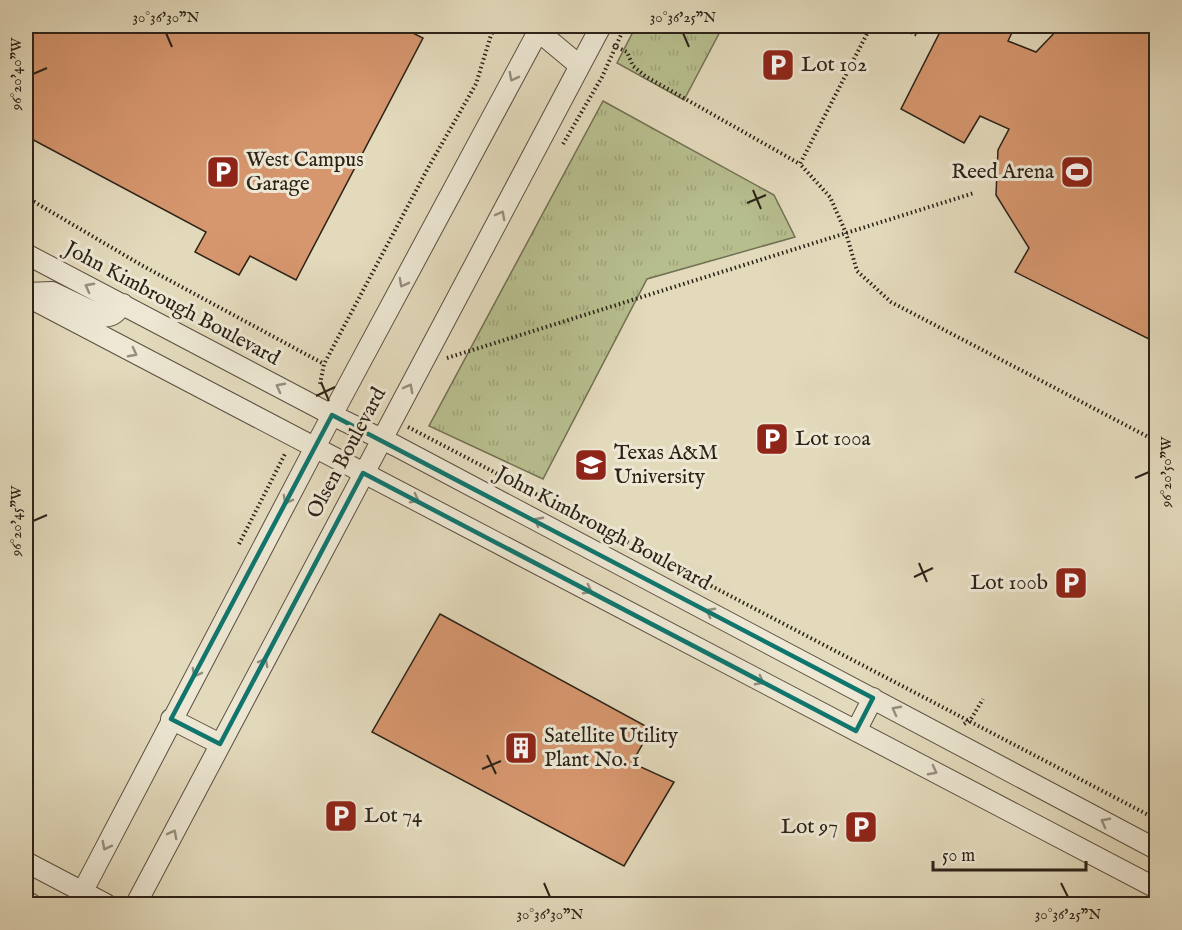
<svg xmlns="http://www.w3.org/2000/svg" width="1182" height="930" viewBox="0 0 1182 930" font-family="'IM FELL English',serif">
<defs>
<pattern id="grass-tufts" width="24" height="20" patternUnits="userSpaceOnUse" patternTransform="scale(1.5)"><rect width="24" height="20" fill="#b7be8e"/><path d="M3 7l-1-3M5 7V3M7 7l1-3M15 17l-1-3M17 17v-4M19 17l1-3" fill="none" stroke="#9ea37a"/></pattern>
</defs>
<rect width="100%" height="100%" fill="#e3dabc"/>
<filter id="stains"><feTurbulence type="fractalNoise" baseFrequency=".00333" numOctaves="4"/><feColorMatrix values="0 0 0 0 .2 0 0 0 0 .09 0 0 0 0 .02 0 0 0 .5 -.17"/></filter>
<radialGradient id="worn" r=".72"><stop offset=".6" stop-color="#630" stop-opacity="0"/><stop offset="1" stop-color="#630" stop-opacity=".3"/></radialGradient>
<path fill="url(#grass-tufts)" stroke="#727053" stroke-width="1.5" d="M636,26H723L684,100L617,63Z
M603,101L774,195L795,237L647,279L543,479L429,426Z"/>
<path fill="#d6966e" stroke="#2c2218" stroke-width="1.5" d="M26,26H399L423,38L296,280L250,256L239,275L195,252L206,232L26,136Z
M943,26H1015L1008,41L1036,52L1061,26H1156V335L1153,341L1015,272L1029,248L996,195L998,150L1009,129L980,116L964,143L901,109Z
M440,614L651,729L632,763L674,782L624,866L372,732Z"/>
<g fill="none" stroke-linecap="round" stroke-linejoin="round">
<defs>
<path id="street" d="M538,31L580,66
M26,254L332,415L396,446L1156,849
M26,293L52,292L102,316C112,318 117,312 123,304
M26,296L1156,888
M171,719L220,744
M856,731L873,698
M26,862L106,904
M26,901L31,904
M76,904L332,415L541,26
M136,904L601,26"/>
</defs>
<use href="#street" stroke="#5a5041" stroke-width="22"/>
<path stroke="#2c2218" stroke-width="4" stroke-dasharray="1.5 3" stroke-linecap="butt" d="M871,26L800,164L830,197L846,233L857,271L891,302L1156,441
M899,26L917,35
M613,45L627,52L633,66L645,76L800,164
M563,144L602,77L625,26
M26,197L143,266L324,364
M447,358L974,193
M320,384L324,364L428,168L476,84L491,35L496,26
M408,427L1156,819
M239,544L286,452
M964,724L971,719L983,699"/>
<use href="#street" stroke="#ede7d3" stroke-width="20"/>
</g>
<defs><path id="oneway-chevron" d="M-2-3.5L2.5 0L-2 3.5" fill="none" stroke-width="1.6" stroke-linecap="round" stroke-linejoin="round" transform="scale(1.5)"/></defs>
<g stroke="#968e7f">
<use href="#oneway-chevron" transform="translate(513 77) rotate(118)"/>
<use href="#oneway-chevron" transform="translate(501 215) rotate(-62)"/>
<use href="#oneway-chevron" transform="translate(403 283) rotate(118)"/>
<use href="#oneway-chevron" transform="translate(89 287) rotate(-152)"/>
<use href="#oneway-chevron" transform="translate(133 353) rotate(28)"/>
<use href="#oneway-chevron" transform="translate(280 387) rotate(-152)"/>
<use href="#oneway-chevron" transform="translate(409 388) rotate(-62)"/>
<use href="#oneway-chevron" transform="translate(415 499) rotate(28)"/>
<use href="#oneway-chevron" transform="translate(287 500) rotate(118)"/>
<use href="#oneway-chevron" transform="translate(538 521) rotate(-152)"/>
<use href="#oneway-chevron" transform="translate(588 590) rotate(28)"/>
<use href="#oneway-chevron" transform="translate(710 612) rotate(-152)"/>
<use href="#oneway-chevron" transform="translate(264 662) rotate(-62)"/>
<use href="#oneway-chevron" transform="translate(196 673) rotate(118)"/>
<use href="#oneway-chevron" transform="translate(760 681) rotate(28)"/>
<use href="#oneway-chevron" transform="translate(896 710) rotate(-152)"/>
<use href="#oneway-chevron" transform="translate(933 771) rotate(28)"/>
<use href="#oneway-chevron" transform="translate(1105 822) rotate(-152)"/>
<use href="#oneway-chevron" transform="translate(173 834) rotate(-62)"/>
<use href="#oneway-chevron" transform="translate(106 846) rotate(117)"/>
</g>
<path fill="none" stroke="#0f766e" stroke-width="4.5" stroke-linejoin="round" d="M332,415L873,698L856,731L363,473L220,744L171,719Z"/>
<path fill="none" stroke="#2c2218" stroke-width="2" d="M166,33L172,47M683,33L689,47M33,74L47,68M753,190L761,209M747,203L766,195M321,382L329,401M316,396L335,387M1135,478L1149,472M33,521L47,515M919,563L927,582M914,577L933,568M487,755L496,774M482,769L501,761M544,883L550,897M1061,883L1068,897"/>
<defs>
<symbol id="parking-square" viewBox="-11 -11 22 22"><rect x="-9" y="-9" width="18" height="18" rx="4" fill="#8f2418" stroke="#ede7d3"/><path d="M-3.5-5.5H1a3.5 3.5 0 0 1 0 7H-1V5.5H-3.5ZM-1-3.4V-.6H.8a1.4 1.4 0 0 0 0-2.8Z" fill="#fff"/></symbol>
<symbol id="stadium-square" viewBox="-11 -11 22 22"><rect x="-9" y="-9" width="18" height="18" rx="4" fill="#8f2418" stroke="#ede7d3"/><path d="M0-5a6.5 5 0 1 0 0 10a6.5 5 0 1 0 0-10ZM-3.5-1.8h7v3.6h-7Z" fill="#fff"/></symbol>
<symbol id="university-square" viewBox="-11 -11 22 22"><rect x="-9" y="-9" width="18" height="18" rx="4" fill="#8f2418" stroke="#ede7d3"/><path d="M0-5L7-2L0 1L-7-2ZM-4 1L0 2.5L4 1V4Q0 6-4 4Z" fill="#fff"/></symbol>
<symbol id="building-square" viewBox="-11 -11 22 22"><rect x="-9" y="-9" width="18" height="18" rx="4" fill="#8f2418" stroke="#ede7d3"/><path d="M-4-6H4V6H1V3H-1V6H-4ZM-2.5-4.3h1.7v1.8h-1.7ZM.8-4.3h1.7v1.8H.8ZM-2.5-1h1.7V.8h-1.7ZM.8-1h1.7V.8H.8Z" fill="#fff"/></symbol>
</defs>
<g fill-rule="evenodd">
<use href="#parking-square" x="759" y="46" width="38" height="38"/>
<use href="#parking-square" x="204" y="153" width="38" height="38"/>
<use href="#stadium-square" x="1058" y="153" width="38" height="38"/>
<use href="#parking-square" x="753" y="420" width="38" height="38"/>
<use href="#university-square" x="572" y="446" width="38" height="38"/>
<use href="#parking-square" x="1052" y="564" width="38" height="38"/>
<use href="#building-square" x="502" y="729" width="38" height="38"/>
<use href="#parking-square" x="322" y="797" width="38" height="38"/>
<use href="#parking-square" x="842" y="808" width="38" height="38"/>
</g>
<g text-anchor="middle" dominant-baseline="central" stroke-width="6" stroke-linejoin="round" paint-order="stroke">
<g font-size="21" fill="#2c2218" stroke="#ede7d3" text-anchor="start">
<text x="801" y="65">Lot 102</text>
<text x="246" y="160">West Campus<tspan x="246" dy="24">Garage</tspan></text>
<text x="1054" y="172" text-anchor="end">Reed Arena</text>
<text x="795" y="439">Lot 100a</text>
<text x="614" y="453">Texas A&amp;M<tspan x="614" dy="24">University</tspan></text>
<text x="1048" y="583" text-anchor="end">Lot 100b</text>
<text x="544" y="736">Satellite Utility<tspan x="544" dy="24">Plant No. 1</tspan></text>
<text x="364" y="816">Lot 74</text>
<text x="838" y="827" text-anchor="end">Lot 97</text>
</g>
<g font-size="21" fill="#2c2218" stroke="#ede7d3">
<text transform="translate(172 304) rotate(28)">John Kimbrough Boulevard</text>
<text transform="translate(347 453) rotate(-62)">Olsen Boulevard</text>
<text transform="translate(603 529) rotate(28)">John Kimbrough Boulevard</text>
</g>
</g>
<rect width="1182" height="930" fill="none" stroke="#e3dabc" stroke-width="66"/>
<path d="M933 861v9h153v-9" fill="none" stroke="#2c2218" stroke-width="3"/>
<text x="942" y="861" font-size="18" fill="#2c2218" stroke="#ede7d3" stroke-width="4.5" paint-order="stroke">50 m</text>
<rect x="33" y="33" width="1116" height="864" fill="none" stroke="#2c2218" stroke-width="2"/>
<g font-size="15" text-anchor="middle" fill="#2c2218">
<text x="166" y="22">30°36'30"N</text>
<text x="683" y="22">30°36'25"N</text>
<text transform="translate(16 74) rotate(-90)" y="5">96°20'40"W</text>
<text transform="translate(1166 472) rotate(-90)" y="5">96°20'50"W</text>
<text transform="translate(16 521) rotate(-90)" y="5">96°20'45"W</text>
<text x="550" y="919">30°36'30"N</text>
<text x="1068" y="919">30°36'25"N</text>
</g>
<rect width="100%" height="100%" filter="url(#stains)"/>
<rect width="100%" height="100%" fill="url(#worn)"/>
</svg>
